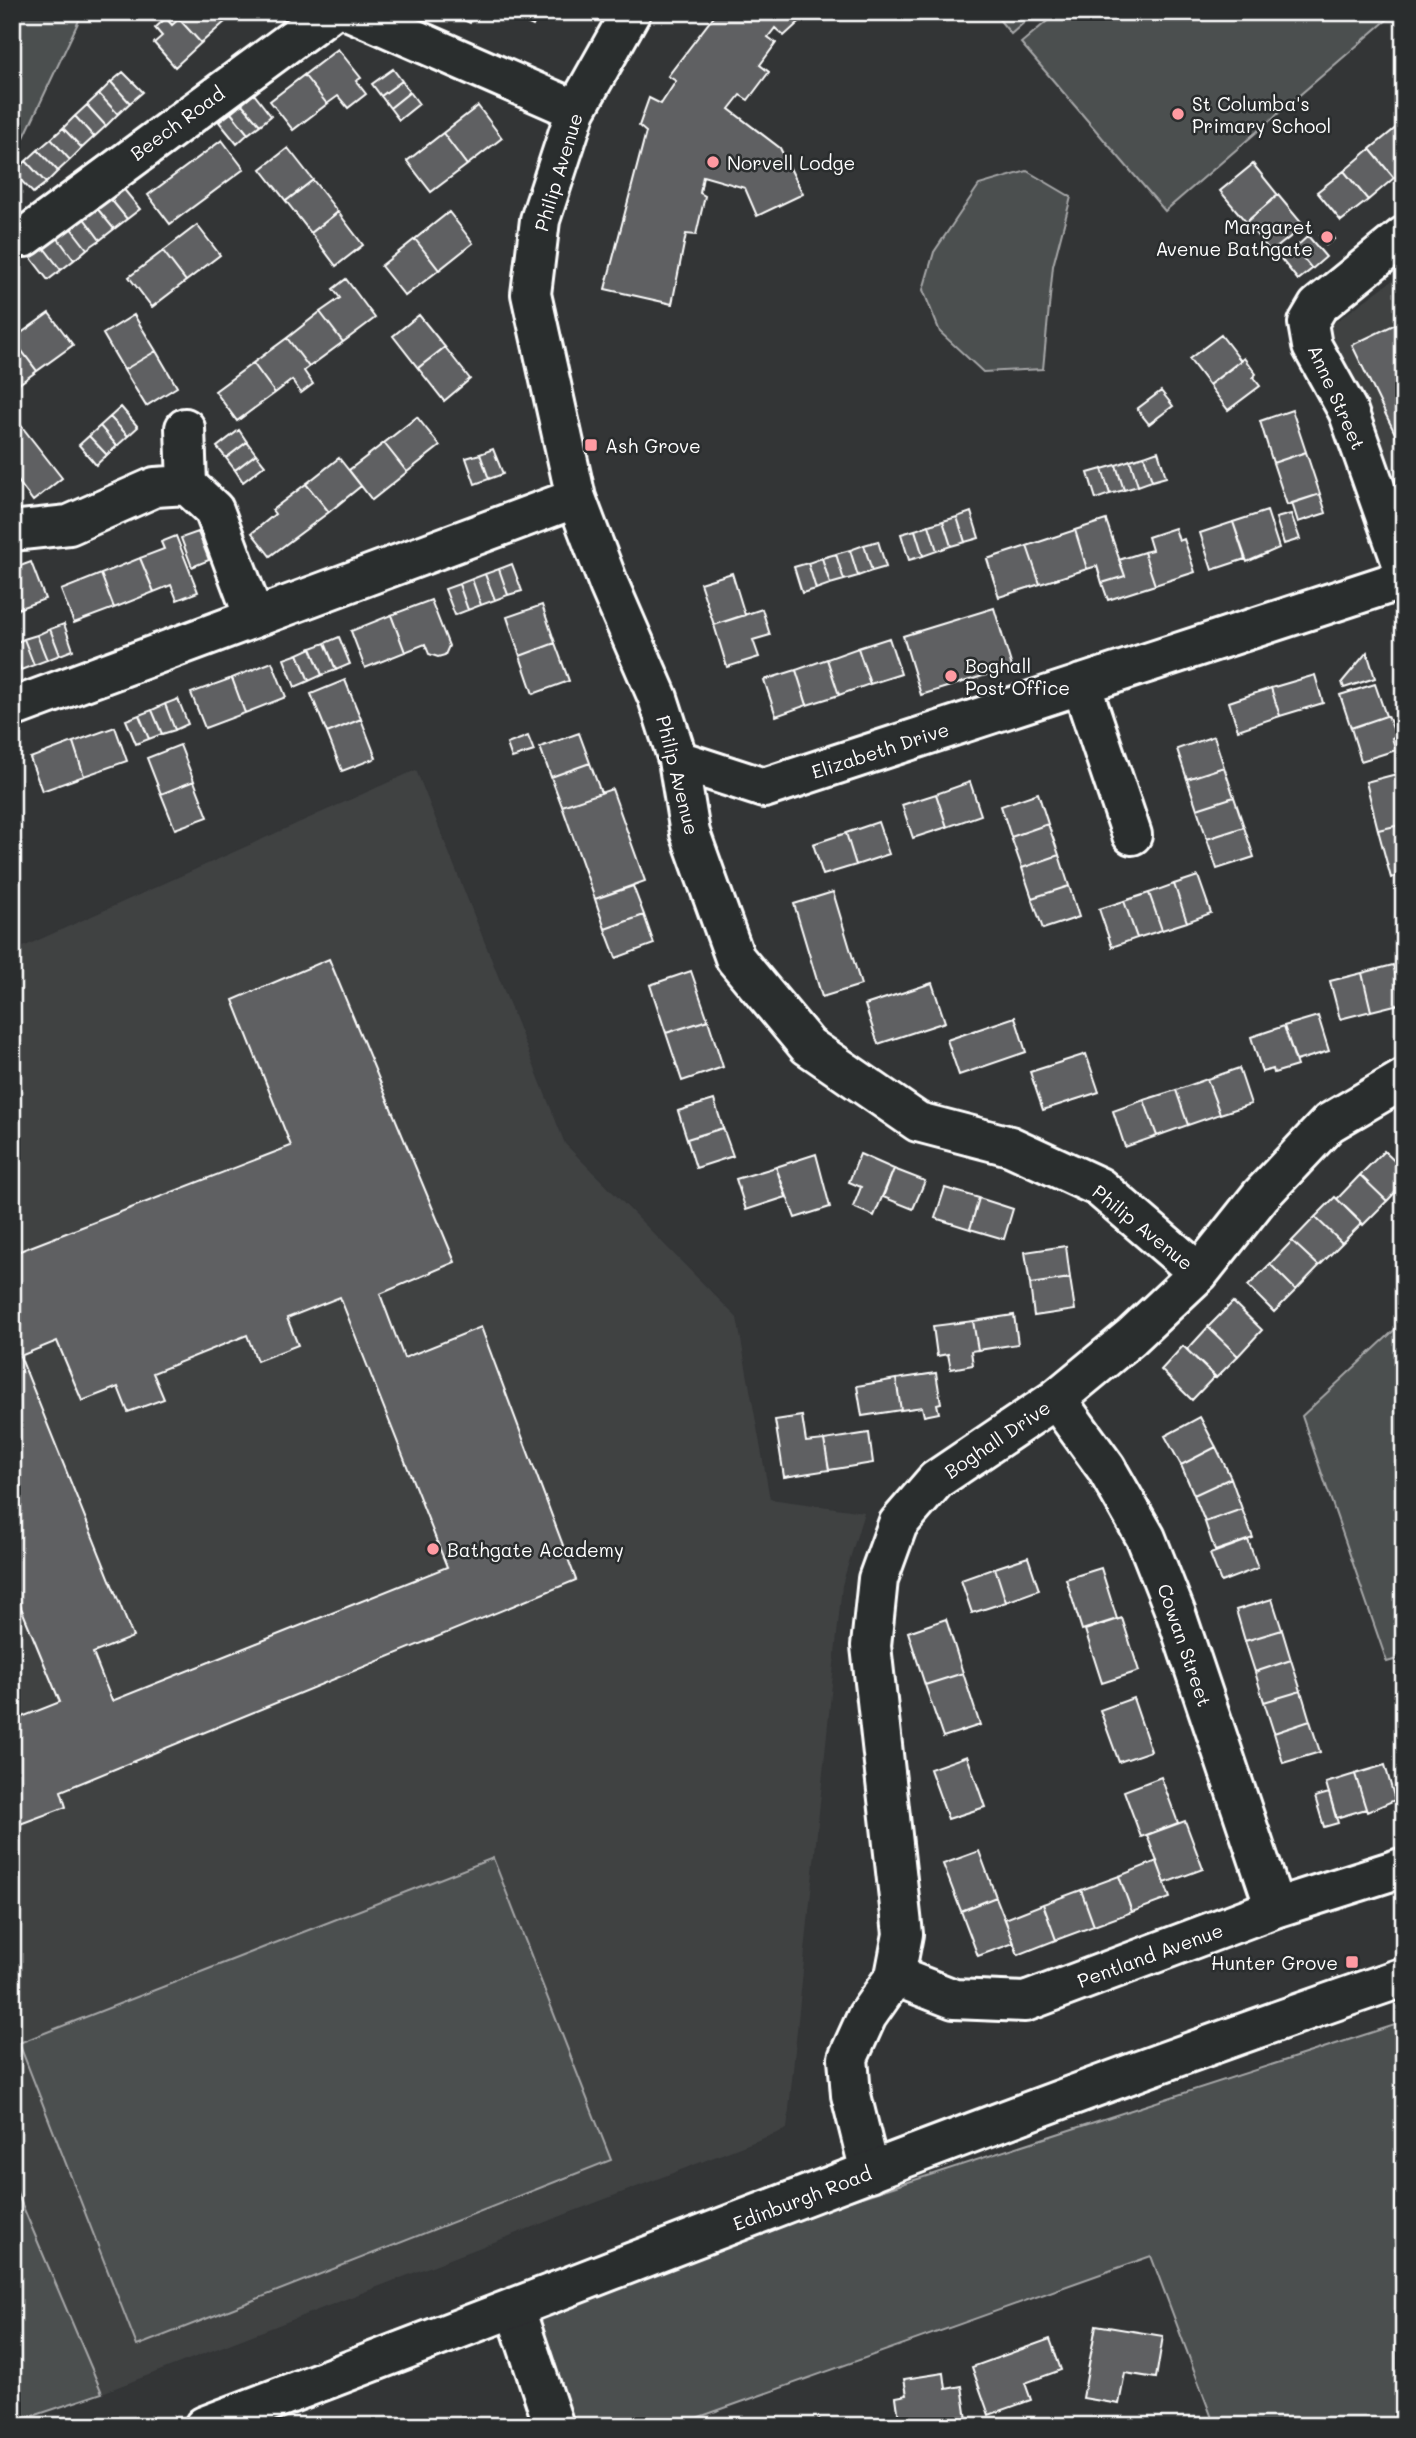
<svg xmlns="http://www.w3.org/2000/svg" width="1416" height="2438" viewBox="0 0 1416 2438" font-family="Mali,sans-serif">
<rect width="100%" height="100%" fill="#333536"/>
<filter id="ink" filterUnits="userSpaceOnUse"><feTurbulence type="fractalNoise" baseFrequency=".0143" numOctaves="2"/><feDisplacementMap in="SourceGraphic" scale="14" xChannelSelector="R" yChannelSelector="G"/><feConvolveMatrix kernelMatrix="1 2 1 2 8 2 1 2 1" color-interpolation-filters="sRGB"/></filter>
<g filter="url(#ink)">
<path fill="#404243" d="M1404,272V488L1340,377L1327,328Z
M416,770L565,1144L737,1318L770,1499L864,1512L842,1585L787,2129L102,2393L12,2181V952Z"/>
<path fill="#4c4f50" stroke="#a6a7a8" stroke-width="2" d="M12,12H83L12,163Z
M993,12H1036L1011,34Z
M1058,12H1396L1165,211L1021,43Z
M1027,171L1071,197L1053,266L1043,369L983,372L940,332L923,290L934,252L979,185Z
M1404,1321V1657L1387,1662L1302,1416Z
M493,1858L611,2160L137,2346L19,2043Z
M1404,2022V2186L1396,2189L1397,2426H1215L1151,2256L674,2426H554L515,2309Z
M12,2181L102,2393L12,2423Z"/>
<path fill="#5f6162" stroke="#fff" stroke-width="2" fill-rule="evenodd" d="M218,12L226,21L201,43L179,19L184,12Z
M446,12H475L470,23Z
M503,12H539L533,26Z
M717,12H810L784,36L775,28L768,37L776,43L760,65L769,72L748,100L740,95L729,109L780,148L803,194L757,216L745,188L703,176L700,193L705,196L696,235L686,234L672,304L605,289L646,132L639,126L649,98L661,104L676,81L668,76Z
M166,18L172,25L179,19L201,43L175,67L154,43L162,36L155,28Z
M338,49L361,78L356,81L366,94L348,108L338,96L327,104L304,75Z
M393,69L402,81L381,96L372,84Z
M123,72L143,92L130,103L111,82Z
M304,75L327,104L293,130L270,101Z
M402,81L410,92L390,108L381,96Z
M111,82L130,103L118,114L99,94Z
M410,92L419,104L399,120L390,108Z
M99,94L118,114L106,126L87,105Z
M254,94L271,116L260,125L242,104Z
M242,104L260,125L248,134L231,113Z
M87,105L106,126L94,137L75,116Z
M478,106L502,138L467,165L443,133Z
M231,113L248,134L237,144L219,122Z
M75,116L94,137L82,148L63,128Z
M1397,127L1404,135V170L1394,178L1370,149Z
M63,128L82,148L70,160L51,139Z
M443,133L467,165L431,192L407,161Z
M51,139L70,160L58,171L38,150Z
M222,140L244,169L170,224L148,195Z
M288,148L313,180L286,201L261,169Z
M1370,149L1394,178L1368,200L1344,171Z
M38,150L58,171L46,183L26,161Z
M26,161L46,183L33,193L14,173Z
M1253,164L1278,195L1246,222L1220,191Z
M1344,171L1368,200L1341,221L1317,192Z
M313,180L338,212L311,233L286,201Z
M122,187L140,209L127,219L109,197Z
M1278,195L1304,226L1271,252L1246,222Z
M109,197L127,219L114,229L96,207Z
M96,207L114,229L100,240L83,217Z
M338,212L363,245L336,266L311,233Z
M449,212L473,243L439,270L415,239Z
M83,217L100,240L87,249L70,227Z
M197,225L220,255L186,281L163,251Z
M70,227L87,249L74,260L57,237Z
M1328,231L1334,239L1326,245L1320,236Z
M1308,236L1326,257L1312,269L1295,248Z
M57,237L74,260L61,270L44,248Z
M415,239L439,270L405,296L381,266Z
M44,248L61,270L48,280L31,258Z
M1295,248L1312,269L1298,280L1281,259Z
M163,251L186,281L152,307L129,277Z
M346,279L375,318L343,342L320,312L340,298L333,289Z
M320,312L343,342L309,367L287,338Z
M49,313L73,345L37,371L13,339Z
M134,315L156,351L124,370L103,334Z
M419,315L445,347L418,368L393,336Z
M1404,320V452L1352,345Z
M1221,335L1241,361L1209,385L1189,359Z
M287,338L309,367L304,371L313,384L301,393L292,380L275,393L253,363Z
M13,339L37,371L12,389V340Z
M445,347L470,379L444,401L418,368Z
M156,351L177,387L146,406L124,370Z
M1244,358L1256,374L1253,377L1260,386L1228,410L1209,385Z
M253,363L275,393L237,421L215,391Z
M1161,391L1173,406L1149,424L1137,409Z
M121,407L138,427L128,436L110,417Z
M1292,410L1306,452L1273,463L1260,421Z
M12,414L62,478L33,501L12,473Z
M110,417L128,436L117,446L100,426Z
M417,417L440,446L407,472L384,443Z
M100,426L117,446L107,455L89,436Z
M239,430L247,442L226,458L217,447Z
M89,436L107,455L96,465L79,445Z
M247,442L256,454L235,470L226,458Z
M384,443L407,472L372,500L349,470Z
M493,449L503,474L489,479L480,454Z
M1158,451L1166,477L1152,481L1144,456Z
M1306,452L1320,494L1287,505L1273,463Z
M256,454L265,465L243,482L235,470Z
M480,454L489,479L475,484L466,458Z
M1144,456L1152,481L1138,486L1130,460Z
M339,458L361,486L329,512L306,484Z
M1130,460L1138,486L1124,490L1116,465Z
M1116,465L1124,490L1110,494L1102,469Z
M1102,469L1110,494L1096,499L1088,473Z
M306,484L329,512L270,556L252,533L275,514L272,510Z
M1320,494L1326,513L1298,522L1292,503Z
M1267,511L1279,548L1247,562L1233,522Z
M971,512L979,538L965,542L957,517Z
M1291,514L1300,539L1284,544L1276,518Z
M957,517L965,542L951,546L943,521Z
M1106,520L1125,576L1102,583L1097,566L1087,569L1075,530Z
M943,521L951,546L937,551L929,525Z
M1233,522L1245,559L1212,570L1200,533Z
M929,525L937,551L923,556L915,530Z
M1175,528L1179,541L1184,539L1195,572L1155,585L1144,552L1152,550L1148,537Z
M915,530L923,556L909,560L901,534Z
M1075,530L1087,569L1040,584L1027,546Z
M198,532L209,560L192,567L181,538Z
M176,536L198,592L177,600L171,585L154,592L140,558L164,549L161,542Z
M878,541L886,567L872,571L864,545Z
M864,545L872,571L858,576L850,550Z
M1027,546L1040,584L999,597L987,559Z
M850,550L858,576L844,580L836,554Z
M1144,552L1155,585L1108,600L1102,583L1125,576L1119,560Z
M836,554L844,580L830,584L822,558Z
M140,558L154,592L114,608L101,574Z
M822,558L830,584L816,589L808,563Z
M31,562L45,599L12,611V569Z
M808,563L816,589L802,593L794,567Z
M512,564L522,591L508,595L499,569Z
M499,569L508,595L495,600L485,574Z
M732,573L745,615L714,625L700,583Z
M101,574L114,608L74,623L61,590Z
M485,574L495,600L481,605L472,579Z
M472,579L481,605L468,610L459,584Z
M459,584L468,610L455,615L445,589Z
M431,600L449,646L445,655L438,657L429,654L425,644L405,652L391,615Z
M542,605L555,643L520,656L507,617Z
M994,608L1012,667L921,695L903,636Z
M762,609L770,635L753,640L759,657L727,667L714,625Z
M391,615L405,652L365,668L351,631Z
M64,624L73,650L60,655L50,629Z
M50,629L60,655L47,660L37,635Z
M37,635L47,660L34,665L24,639Z
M339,637L350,664L336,670L325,643Z
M889,638L901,674L870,684L858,648Z
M24,639L34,665L21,670L12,644Z
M325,643L336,670L322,675L311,648Z
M555,643L569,681L533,694L520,656Z
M12,648L21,670L12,673Z
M311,648L322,675L309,681L298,654Z
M858,648L870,684L839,695L827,659Z
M1367,652L1375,678L1344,688L1342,682Z
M298,654L309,681L295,687L284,659Z
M827,659L839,695L807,705L796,670Z
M272,662L286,697L245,713L232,678Z
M796,670L807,705L776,716L764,680Z
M1315,675L1323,703L1280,716L1271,688Z
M232,678L245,713L205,728L191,693Z
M345,680L361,719L327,733L311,694Z
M1375,684L1386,716L1351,728L1340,695Z
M1271,688L1280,716L1238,730L1229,702Z
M178,699L188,724L175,730L165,704Z
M165,704L175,730L162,734L152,710Z
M152,710L162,734L149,739L139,715Z
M139,715L149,739L136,744L126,720Z
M1386,716H1388L1396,736L1392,738L1396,750L1361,761L1351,728Z
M361,719L376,758L342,771L327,733Z
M115,727L127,761L84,776L73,742Z
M579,733L590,763L551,777L540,747Z
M528,736L534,751L512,758L507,744Z
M1214,736L1224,767L1187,779L1177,749Z
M73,742L84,776L42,791L30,758Z
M180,745L194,781L161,794L147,758Z
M590,763L601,793L562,806L551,777Z
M1224,767L1234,797L1197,809L1187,779Z
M1404,772V824L1378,830L1366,782Z
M194,781L208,817L175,829L161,794Z
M970,782L981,815L947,827L936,794Z
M612,789L645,881L595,899L562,806Z
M1038,793L1048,824L1011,837L1001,806Z
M936,794L947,827L913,838L902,805Z
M1234,797L1244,827L1207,839L1197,809Z
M878,822L889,854L856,865L846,833Z
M1048,824L1059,855L1022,868L1011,837Z
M1404,824V874L1391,878L1378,830Z
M1244,827L1254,857L1217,869L1207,839Z
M846,833L856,865L823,875L813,844Z
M1059,855L1069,886L1032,898L1022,868Z
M1198,876L1211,913L1187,922L1174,884Z
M1174,884L1187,922L1162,930L1149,893Z
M633,886L644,915L605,929L595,899Z
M1069,886L1079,917L1043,929L1032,898Z
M833,892L861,985L822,997L794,904Z
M1149,893L1162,930L1137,938L1124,901Z
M1124,901L1137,938L1112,947L1099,909Z
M644,915L654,944L616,958L605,929Z
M329,959L455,1262L380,1294L404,1358L481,1327L576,1580L61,1791L66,1807L12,1827V1694L22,1717L60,1702L12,1586V1254L291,1146L233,1000ZM340,1297L447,1567L112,1701L93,1653L133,1637L20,1356L57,1341L82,1401L118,1387L128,1412L164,1399L153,1373L247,1335L257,1361L298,1345L287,1318Z
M1393,965L1403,1003L1371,1011L1362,973Z
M691,971L708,1020L666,1033L650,985Z
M1362,973L1371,1011L1340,1019L1330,981Z
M932,983L945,1022L878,1044L865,1005Z
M1318,1016L1329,1051L1296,1061L1284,1026Z
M1015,1017L1026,1052L959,1075L947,1040Z
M708,1020L723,1067L682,1081L666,1033Z
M1284,1026L1297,1066L1274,1073L1273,1069L1262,1072L1251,1037Z
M1086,1054L1099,1092L1043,1110L1030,1072Z
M1239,1068L1251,1104L1220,1114L1207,1079Z
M1207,1079L1220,1114L1188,1125L1176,1090Z
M1176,1090L1188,1125L1157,1136L1144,1100Z
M714,1100L723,1128L687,1139L678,1111Z
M1144,1100L1157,1136L1125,1147L1113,1111Z
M723,1128L733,1156L696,1168L687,1139Z
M1384,1151L1404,1170V1183L1387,1201L1360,1175Z
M816,1154L830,1207L795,1218L776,1167Z
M860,1154L894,1169L874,1216L853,1207L861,1187L849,1182Z
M776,1167L786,1197L746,1210L736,1179Z
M894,1169L925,1181L913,1209L883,1197Z
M1360,1175L1387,1201L1363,1225L1337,1199Z
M945,1188L979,1198L970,1229L935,1218Z
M1335,1197L1362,1223L1342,1243L1315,1217Z
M979,1198L1013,1209L1004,1239L970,1229Z
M1315,1217L1342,1243L1319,1266L1292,1241Z
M1292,1241L1319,1266L1296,1290L1270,1264Z
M1066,1246L1070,1278L1030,1284L1025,1252Z
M1270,1264L1296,1290L1274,1312L1248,1286Z
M1070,1278L1075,1310L1034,1316L1030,1284Z
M1233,1302L1262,1330L1238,1356L1208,1327Z
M1014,1315L1018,1344L978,1350L973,1321Z
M973,1321L978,1350L971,1351L973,1365L951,1369L948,1354L937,1356L933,1326Z
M1208,1327L1238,1356L1216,1378L1187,1350Z
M1183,1346L1215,1376L1192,1400L1161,1370Z
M936,1373L941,1403L937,1404L939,1413L924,1416L922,1407L901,1410L896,1379Z
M896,1379L901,1410L862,1416L857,1386Z
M802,1416L806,1442L824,1440L829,1470L784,1477L775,1420Z
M1200,1417L1216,1447L1181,1465L1165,1436Z
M869,1433L873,1463L829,1470L824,1440Z
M1216,1447L1231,1478L1194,1495L1181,1465Z
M1231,1478L1242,1509L1205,1522L1194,1495Z
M1242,1509L1253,1538L1215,1551L1205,1522Z
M1248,1540L1258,1568L1221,1582L1210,1554Z
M1028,1557L1039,1590L1006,1602L995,1568Z
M995,1568L1006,1602L972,1613L961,1580Z
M1101,1568L1117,1619L1082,1630L1066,1579Z
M1272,1599L1282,1630L1245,1641L1236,1610Z
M1122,1618L1139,1671L1102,1683L1085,1630Z
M946,1619L963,1673L925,1685L908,1632Z
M1282,1630L1291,1660L1255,1672L1245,1641Z
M1291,1660L1301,1691L1264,1702L1255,1672Z
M963,1673L980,1725L943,1737L925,1685Z
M1301,1691L1310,1721L1274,1733L1264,1702Z
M1133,1698L1151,1751L1119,1762L1100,1710Z
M1310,1721L1320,1752L1283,1763L1274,1733Z
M967,1756L985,1807L948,1819L930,1769Z
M1385,1765L1395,1800L1367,1812L1355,1774Z
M1355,1774L1366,1809L1336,1818L1326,1783Z
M1161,1777L1178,1823L1141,1837L1124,1791Z
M1329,1793L1338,1823L1324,1827L1315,1797Z
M1185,1821L1203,1869L1165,1883L1147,1835Z
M979,1851L996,1897L961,1911L943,1864Z
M1157,1861L1170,1898L1132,1912L1119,1876Z
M1119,1876L1132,1912L1094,1926L1081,1890Z
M1081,1890L1094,1926L1056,1940L1043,1904Z
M996,1897L1014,1943L978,1956L961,1911Z
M1043,1904L1056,1940L1018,1955L1005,1919Z
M1096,2325L1163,2336L1156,2378L1125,2373L1119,2404L1083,2398Z
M1050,2339L1061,2370L1025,2383L1031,2400L989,2415L972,2367Z
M944,2373L946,2389L962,2386L968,2426H900L896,2397L907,2395L904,2379Z
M820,2420L822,2426H802Z"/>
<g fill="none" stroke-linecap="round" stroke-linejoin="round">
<defs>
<path id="minor" d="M352,12L576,110
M631,12L576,110L540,220L531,294L576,498L609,585L658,698L678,760L690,833L735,958L808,1046L918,1122L1010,1146L1099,1187L1199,1273
M1404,236L1318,306L1308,323L1312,346L1348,411L1404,569
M25,237L330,12
M185,428L187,485
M12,531L69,525L155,487L187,485L214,510L254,617
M1081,684L1132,835
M12,708L576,498
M678,760L764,788L1404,579
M1056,1399L1106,1468L1146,1538L1176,1614L1275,1908
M895,1976L954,1999L1025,2002L1275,1908L1404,1867
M870,2172L851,2095L848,2058L867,2016L895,1976L903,1934L871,1646L878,1579L898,1524L936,1480L1056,1399L1131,1337L1199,1273L1261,1195L1329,1123L1404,1079
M515,2309L554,2426"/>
<path id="primary" d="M204,2426C603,2276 1000,2115 1404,1977"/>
</defs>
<use href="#minor" stroke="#fff" stroke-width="44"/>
<use href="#primary" stroke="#fff" stroke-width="44"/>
<use href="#minor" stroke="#2a2d2e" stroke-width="38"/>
<use href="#primary" stroke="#2a2d2e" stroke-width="38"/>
</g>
</g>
<g fill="#ff9aa2" stroke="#2a2d2e" stroke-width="2.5">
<circle cx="1178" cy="114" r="7"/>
<circle cx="713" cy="162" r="7"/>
<circle cx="1327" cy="237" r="7"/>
<rect x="584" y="438" width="14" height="14" rx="3.5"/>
<circle cx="951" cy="676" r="7"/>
<circle cx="433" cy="1549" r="7"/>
<rect x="1345" y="1955" width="14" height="14" rx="3.5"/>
</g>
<g text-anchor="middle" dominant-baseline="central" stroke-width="5" stroke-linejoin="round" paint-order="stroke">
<g font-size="19" fill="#fff" stroke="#2a2d2e" text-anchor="start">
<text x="1192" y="103">St Columba's<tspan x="1192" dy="22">Primary School</tspan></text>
<text x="727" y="162">Norvell Lodge</text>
<text x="1313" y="226" text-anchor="end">Margaret<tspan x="1313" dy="22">Avenue Bathgate</tspan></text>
<text x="605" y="445">Ash Grove</text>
<text x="965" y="665">Boghall<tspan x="965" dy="22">Post Office</tspan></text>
<text x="447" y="1549">Bathgate Academy</text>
<text x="1338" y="1962" text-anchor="end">Hunter Grove</text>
</g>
<g font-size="19" fill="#fff" stroke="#2a2d2e">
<text transform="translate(177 123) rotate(-36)">Beech Road</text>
<text transform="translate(558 172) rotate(-73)">Philip Avenue</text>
<text transform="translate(1337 397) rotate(66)">Anne Street</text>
<text transform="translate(880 750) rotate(-18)">Elizabeth Drive</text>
<text transform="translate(678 775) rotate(76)">Philip Avenue</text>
<text transform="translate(1143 1227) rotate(39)">Philip Avenue</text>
<text transform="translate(997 1439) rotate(-34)">Boghall Drive</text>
<text transform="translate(1185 1645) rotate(71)">Cowan Street</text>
<text transform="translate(1150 1955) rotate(-20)">Pentland Avenue</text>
<text transform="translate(802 2198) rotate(-21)">Edinburgh Road</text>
</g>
</g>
<rect width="1416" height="2438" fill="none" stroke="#2a2d2e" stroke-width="42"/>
<rect x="21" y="21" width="1374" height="2396" fill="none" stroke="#fff" stroke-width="2.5" filter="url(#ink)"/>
</svg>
